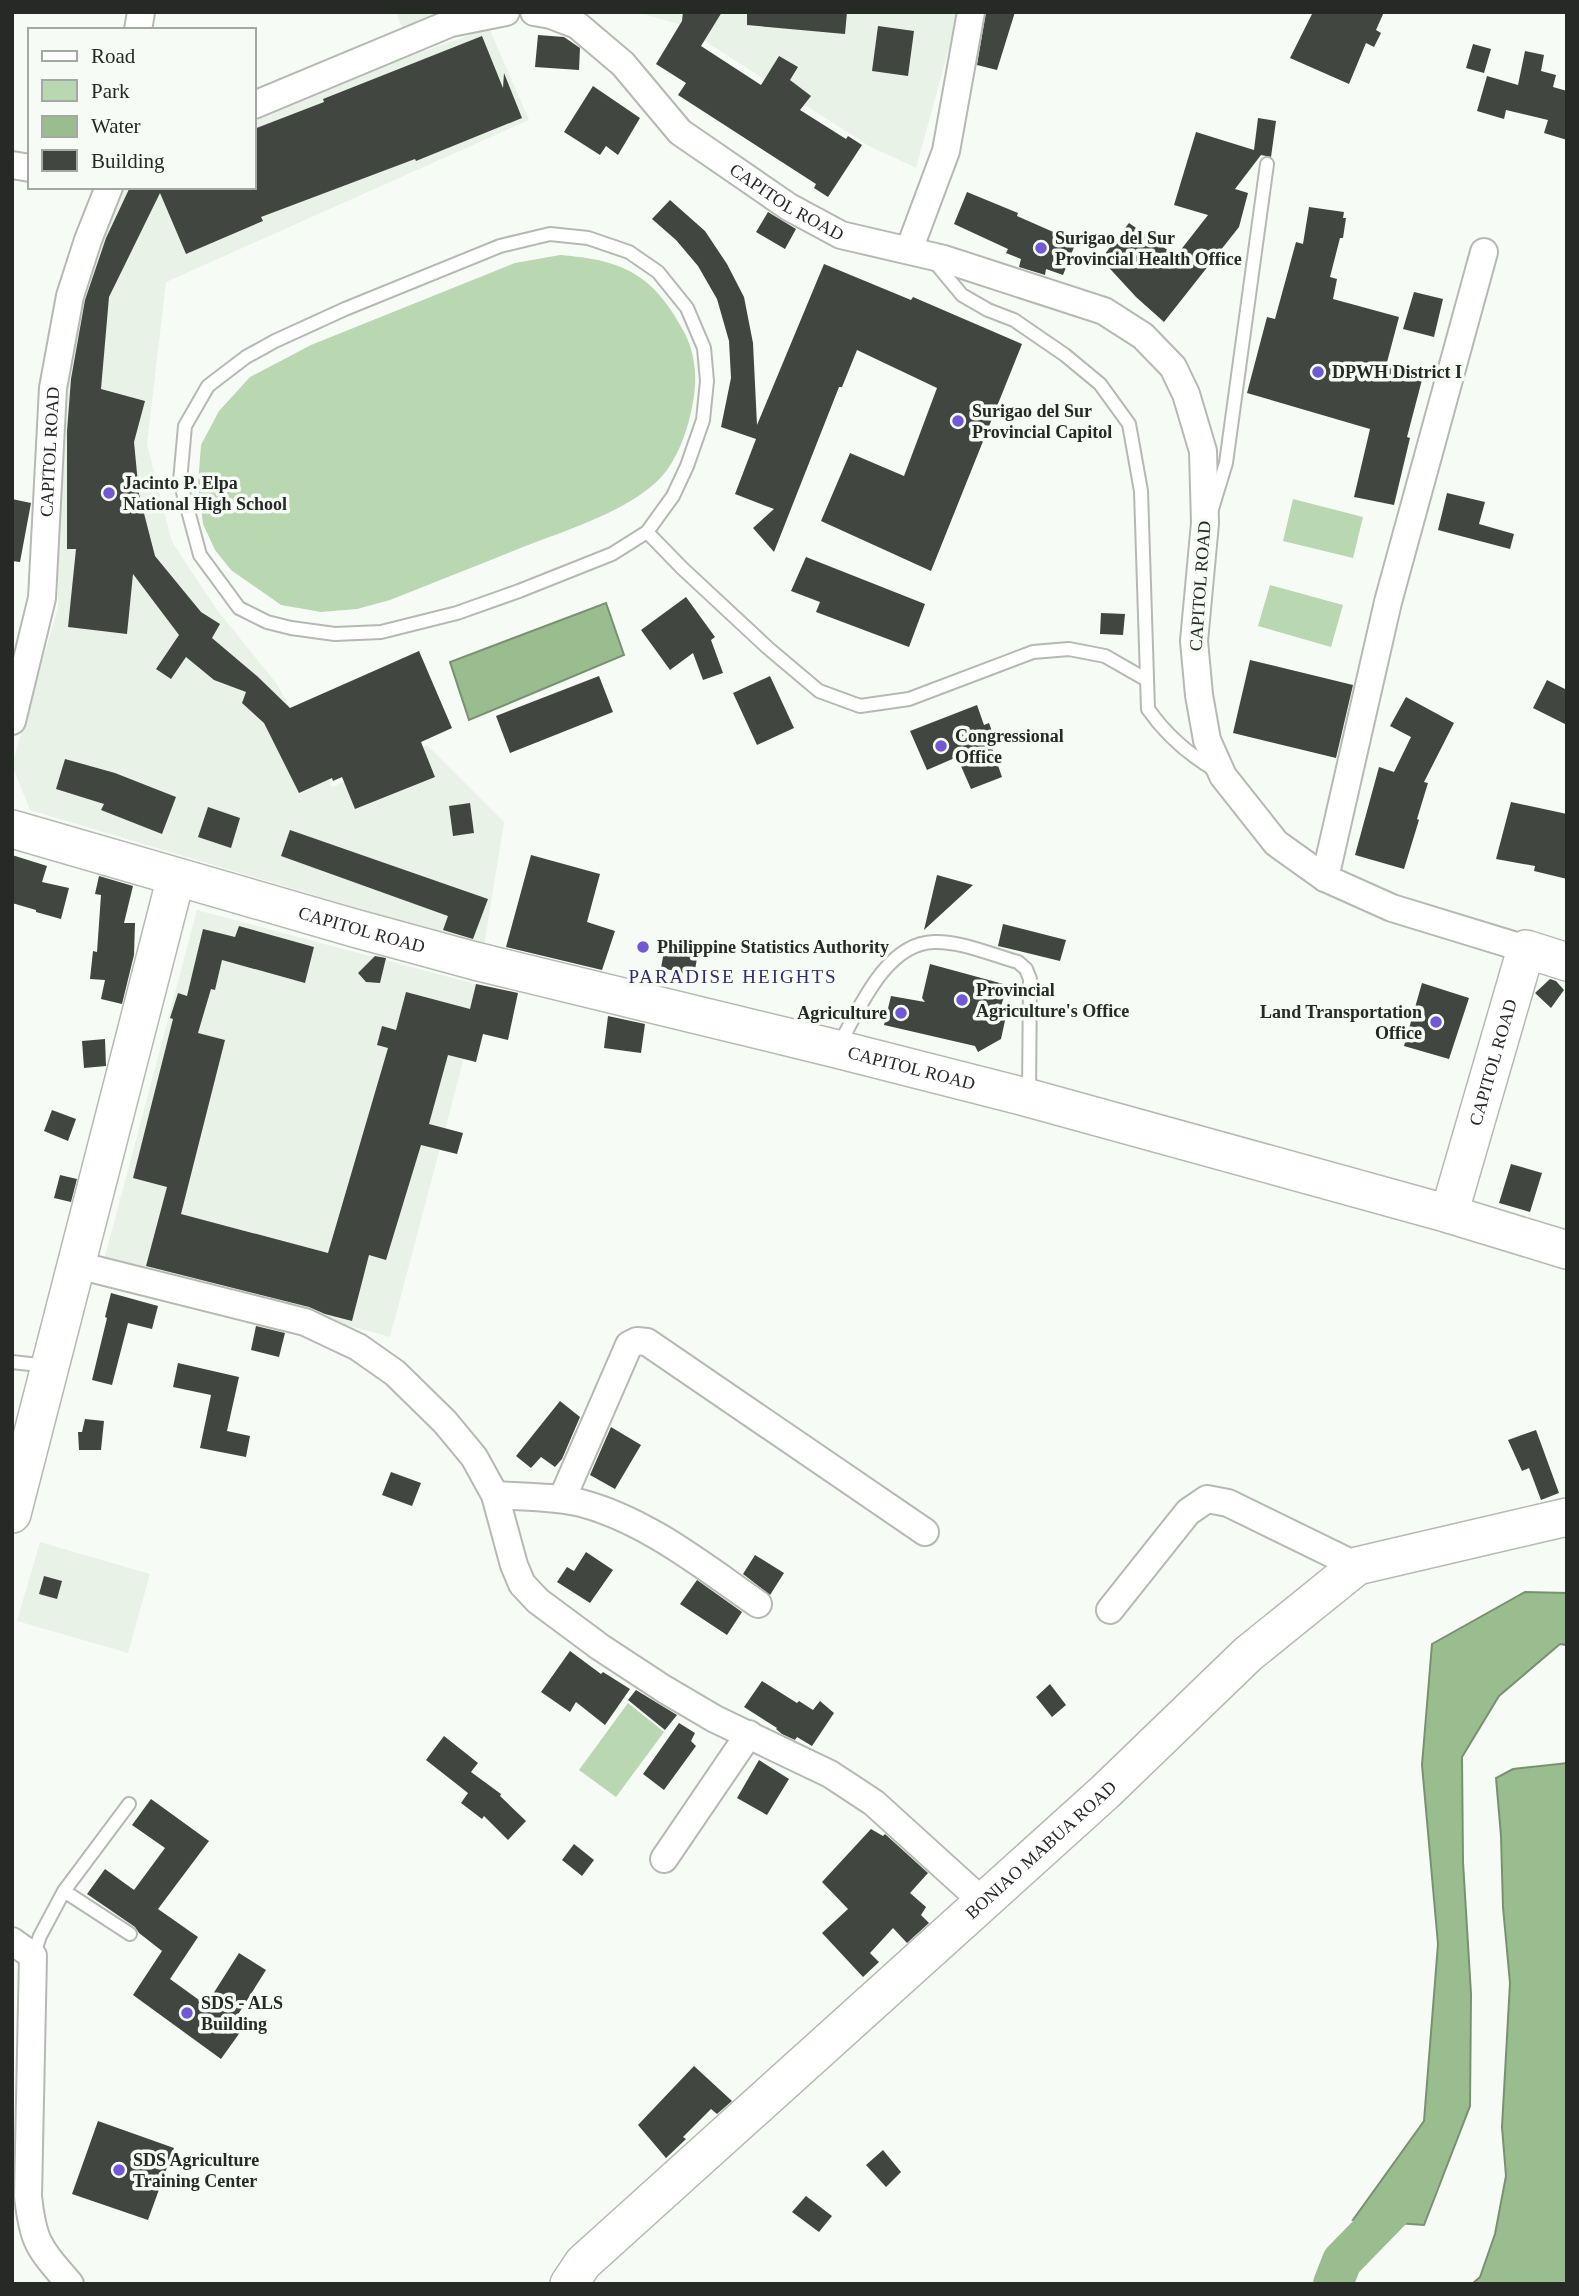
<svg xmlns="http://www.w3.org/2000/svg" width="1579" height="2296" viewBox="0 0 1579 2296" font-family="'Times New Roman',serif">
<rect width="100%" height="100%" fill="#f7fbf6"/>
<path fill="#e9f2e6" d="M396,12H452L404,32Z
M637,12H959L916,168L869,146L678,24Z
M489,28L529,120L166,282L147,444L172,542L217,610L277,684L332,787L427,745L504,822L484,946L30,810L12,765L58,608L59,391L109,187H254V112Z
M197,910L483,986L390,1337L104,1260Z
M40,1542L150,1574L128,1653L17,1621Z"/>
<path fill="#b9d7b0" d="M560,255C622,260 652,273 683,330C696,353 698,381 692,407C688,428 680,452 667,470C639,508 567,530 523,547C479,565 435,582 390,600L357,609L321,612L281,605L231,570L215,550L203,524L198,485L201,445L219,411L250,377L311,345L515,263Z
M1293,499L1363,517L1353,558L1283,541Z
M1270,585L1343,605L1331,647L1258,626Z
M628,1703L664,1732L616,1797L579,1770Z"/>
<path fill="#9abd8f" stroke="#789170" stroke-width="2" d="M606,603L624,655L469,720L450,662Z
M1525,1592L1567,1593V1645L1560,1644L1499,1696L1462,1757L1463,1862L1471,1994L1470,2106L1424,2225L1353,2220L1424,2121L1438,1944L1422,1765L1432,1644Z
M1567,1763V2284H1472L1480,2277L1495,2234L1506,2176L1502,2127L1510,1983L1503,1907L1501,1836L1496,1778L1513,1769Z"/>
<g fill="none" stroke-linecap="round" stroke-linejoin="round">
<path stroke="#9abd8f" stroke-width="40" d="M1333,2284L1342,2261L1418,2183"/>
</g>
<path fill="#424641" d="M683,12H722L701,46L761,85L779,56L798,67L790,80L811,96L800,110L846,139L848,136L862,145L828,197L814,188L816,184L678,95L686,83L656,64L682,21Z
M747,12H847L845,34L747,25Z
M986,12H1015L997,70L977,65Z
M1313,12H1384L1376,30L1381,33L1374,47L1366,43L1349,84L1290,58Z
M878,26L914,31L908,76L872,71Z
M538,35L564,37L580,48L579,70L535,67Z
M482,36L503,88L504,73L522,118L416,161L415,159L261,217L263,221L186,254L160,193L109,297L101,389L145,401L134,442L139,494L155,556L201,612L220,624L212,638L257,676L290,708L419,651L452,728L421,742L435,777L355,809L342,777L333,781L332,778L299,793L264,723L242,703L246,692L214,680L186,657L171,679L156,669L179,635L133,574L127,634L68,627L76,549H67V431L71,379L85,300L106,238L130,187H254V129L324,102L323,99Z
M1473,44L1491,49L1484,73L1466,68Z
M1525,51L1544,55L1541,71L1556,75L1553,87L1567,91V140L1544,133L1548,120L1506,110L1504,119L1477,111L1487,76L1518,85Z
M593,86L640,118L618,155L606,146L600,155L564,132Z
M1258,118L1276,121L1271,157L1261,155L1235,189L1248,193L1239,227L1164,322L1136,297L1101,259L1129,223L1176,256L1208,215L1174,205L1196,132L1254,150Z
M967,192L1018,213L1017,216L1076,242L1063,275L1046,269L1045,275L1019,267L1021,259L1006,253L1008,249L954,224Z
M670,200L705,231L727,264L744,297L753,343L757,425L824,264L911,300L913,297L1022,344L931,571L821,521L850,453L904,476L937,388L857,350L842,387H839L774,552L753,528L774,509L735,494L756,439L721,427L731,378L729,341L717,299L698,266L676,240L652,219Z
M1309,207L1344,212L1343,218H1346L1343,238H1340L1330,277L1337,279L1333,299L1399,317L1386,366L1423,376L1407,437L1410,438L1394,505L1354,497L1370,429L1247,393L1267,317L1275,319L1296,242L1303,244Z
M768,212L796,229L785,249L756,232Z
M1414,292L1443,299L1434,337L1403,329Z
M1447,493L1485,502L1479,524L1514,534L1510,549L1438,530Z
M12,499L31,503L20,562L12,561Z
M806,557L925,604L909,647L816,612L820,602L791,591Z
M686,597L715,637L711,640L723,673L703,680L693,653L670,670L641,630Z
M1101,613L1125,614L1123,635L1100,634Z
M1250,660L1353,685L1336,758L1233,733Z
M599,676L613,712L510,753L496,716Z
M770,676L794,728L757,745L733,693Z
M1547,680L1567,690V725L1533,708Z
M1406,697L1454,723L1424,782L1428,783L1417,819L1419,820L1404,869L1355,855L1379,767L1394,772L1411,737L1390,726Z
M977,705L984,725L989,723L997,745L992,748L1002,777L971,789L957,757L927,770L910,731Z
M65,759L115,773L176,797L162,834L101,810L104,804L56,789Z
M1511,802L1567,814V879L1534,871L1535,866L1496,859Z
M470,803L474,833L453,836L449,806Z
M208,807L240,818L231,848L198,837Z
M290,830L488,899L473,939L443,930L448,916L281,856Z
M12,855L47,866L42,882L69,888L61,919L36,912V910L12,903Z
M531,855L600,874L587,922L615,931L602,970L506,947Z
M937,875L973,885L924,930Z
M99,876L133,886L124,923H135L134,955L122,1004L101,999L105,980L90,979L93,951L97,952L101,895L95,894Z
M1003,924L1066,940L1060,961L998,946Z
M239,926L314,947L305,983L222,960L215,990L211,989L198,1033L225,1040L181,1214L328,1253L388,1048L377,1045L382,1026L396,1030L406,992L470,1009L476,984L518,993L508,1040L483,1034L476,1062L448,1055L429,1124L463,1133L457,1154L421,1145L386,1260L369,1255L352,1321L325,1314L309,1307L146,1266L167,1187L133,1178L173,1019L170,1018L178,993L187,996L203,929L235,937Z
M665,946L698,953L694,975L661,968Z
M375,956L386,958L380,983L366,982L358,973Z
M930,964L1007,985L999,1014L1006,1016L1001,1039L978,1052L975,1046L884,1025L891,996L925,1002L922,998Z
M1550,979L1556,981L1564,990L1551,1008L1535,993Z
M1422,983L1469,998L1449,1059L1404,1046Z
M608,1016L645,1024L641,1053L604,1048Z
M105,1039L106,1066L84,1068L82,1041Z
M52,1110L76,1119L68,1141L44,1131Z
M1511,1164L1542,1173L1530,1212L1499,1203Z
M60,1175L77,1179L71,1202L54,1198Z
M111,1293L158,1306L152,1329L128,1323L112,1385L92,1380L107,1318L105,1317Z
M256,1326L285,1333L279,1357L251,1350Z
M178,1363L239,1377L227,1431L250,1436L246,1457L200,1448L211,1395L173,1387Z
M560,1401L580,1417L562,1459L555,1467L541,1457L531,1468L516,1456Z
M85,1419L104,1421L101,1450H79L78,1432H82Z
M611,1427L641,1445L615,1489L590,1475Z
M1536,1430L1559,1493L1541,1500L1529,1468L1522,1471L1508,1440Z
M391,1472L421,1483L412,1506L382,1495Z
M586,1552L613,1570L590,1603L557,1582L567,1567L574,1571Z
M755,1555L784,1573L770,1595L743,1574Z
M44,1576L62,1581L57,1599L39,1594Z
M697,1580L742,1612L727,1635L680,1604Z
M570,1651L601,1674L603,1672L630,1689L605,1725L576,1702L570,1712L541,1692Z
M762,1681L797,1703L799,1701L813,1710L820,1701L834,1713L812,1746L797,1737L795,1740L782,1734L776,1729L777,1728L744,1707Z
M1050,1684L1066,1705L1052,1717L1036,1697Z
M636,1690L677,1715L665,1730L628,1700Z
M679,1723L695,1733L691,1741L696,1746L664,1790L643,1774Z
M444,1736L478,1763L471,1772L501,1794L500,1796L526,1821L508,1840L484,1816L482,1819L461,1803L468,1793L426,1760Z
M759,1760L789,1779L767,1815L737,1798Z
M151,1799L209,1841L158,1909L198,1937L170,1979L206,2005L239,1953L266,1970L232,2024L241,2031L221,2059L133,1995L162,1951L139,1933L135,1927L87,1894L105,1869L134,1890L165,1848L132,1825Z
M871,1829L883,1836L885,1834L928,1873L910,1893L926,1907L921,1915L929,1923L907,1943L893,1928L870,1953L879,1962L863,1977L822,1933L848,1909L822,1882Z
M574,1844L594,1860L582,1876L562,1860Z
M694,2066L732,2101L717,2114L711,2109L683,2137L686,2139L666,2158L638,2125Z
M98,2121L174,2148L148,2220L72,2194Z
M883,2150L901,2172L886,2187L866,2165Z
M806,2196L832,2216L819,2232L792,2212Z"/>
<g fill="none" stroke-linecap="round" stroke-linejoin="round">
<defs>
<path id="lane" d="M550,234L588,238L629,252L658,272L687,308L704,348L707,381L703,420L687,466L673,496L647,532L612,554L519,591L457,613L381,632L335,634L291,628L267,622L239,608L200,555L180,481L185,426L208,386L246,357L275,341L345,309L500,246Z
M932,259L962,295L988,310L1014,320L1065,355L1100,384L1129,424L1141,491L1148,709C1166,735 1188,754 1215,770
M1212,509L1226,463L1267,164
M647,532L682,568L768,648L819,691L860,706L909,699L1033,652L1069,649L1105,656L1147,680
M839,1045C859,1009 886,943 934,942C961,941 992,955 1018,962L1026,969L1030,979L1029,1094
M12,1362L48,1366
M129,1804L64,1891L130,1934
M33,1956L40,1936L64,1891"/>
<g id="street">
<path id="s1" d="M534,12L551,15L577,25L623,64L680,132L789,207L841,235L944,259L1104,311L1143,336L1173,367L1186,394L1203,451L1205,523L1194,641L1199,695L1207,740L1223,776L1276,843L1325,878L1392,908L1526,949"/>
<path d="M138,30L141,12"/>
<path d="M254,105L451,23L506,12"/>
<path d="M12,165L30,168"/>
<path d="M909,250L946,151L971,12"/>
<path id="s2" d="M12,721L42,598L53,388L70,296L88,240L109,187"/>
<path d="M1325,878L1388,602L1484,252"/>
<path d="M77,1265L305,1322L358,1347L395,1373L445,1422L474,1457L495,1495L514,1565L522,1584L538,1601L600,1647L664,1689L715,1719L830,1774L874,1803L982,1901"/>
<path d="M495,1495C523,1497 553,1496 581,1503C646,1520 703,1566 758,1604"/>
<path d="M562,1499L629,1345L637,1341L647,1342L925,1532"/>
<path d="M1110,1610L1188,1512L1207,1499L1228,1503L1357,1566"/>
<path d="M664,1859L749,1734"/>
<path d="M12,1941L33,1956L28,2196C33,2243 39,2248 70,2284"/>
</g>
<g id="secondary">
<path id="s3" d="M12,829L354,928L475,961L837,1049L1029,1098L1449,1214L1567,1250"/>
<path id="s4" d="M1449,1214L1526,949L1567,962"/>
<path d="M12,1514L176,877"/>
<path id="s5" d="M569,2284L583,2263L1105,1792L1248,1654L1357,1566L1567,1517"/>
</g>
</defs>
<use href="#lane" stroke="#b5b9b4" stroke-width="16"/>
<use href="#street" stroke="#b5b9b4" stroke-width="30"/>
<use href="#secondary" stroke="#b5b9b4" stroke-width="40"/>
<use href="#lane" stroke="#fff" stroke-width="12"/>
<use href="#street" stroke="#fff" stroke-width="26"/>
<use href="#secondary" stroke="#fff" stroke-width="37"/>
</g>
<g fill="#7159d3" stroke="#f7fbf6" stroke-width="2.5">
<circle cx="1041" cy="248" r="7"/>
<circle cx="1318" cy="372" r="7"/>
<circle cx="958" cy="421" r="7"/>
<circle cx="109" cy="493" r="7"/>
<circle cx="941" cy="746" r="7"/>
<circle cx="643" cy="947" r="7"/>
<circle cx="962" cy="1000" r="7"/>
<circle cx="901" cy="1013" r="7"/>
<circle cx="1436" cy="1022" r="7"/>
<circle cx="187" cy="2013" r="7"/>
<circle cx="119" cy="2170" r="7"/>
</g>
<g text-anchor="middle" dominant-baseline="central" stroke-width="7" stroke-linejoin="round" paint-order="stroke">
<g font-size="18" fill="#272927" stroke="#f7fbf6">
<text stroke="none"><textPath href="#s1" startOffset="322">CAPITOL ROAD</textPath></text>
<text stroke="none"><textPath href="#s2" startOffset="273">CAPITOL ROAD</textPath></text>
<text transform="translate(1200 586) rotate(-86)">CAPITOL ROAD</text>
<text stroke="none"><textPath href="#s3" startOffset="364">CAPITOL ROAD</textPath></text>
<text stroke="none"><textPath href="#s4" startOffset="158">CAPITOL ROAD</textPath></text>
<text stroke="none"><textPath href="#s3" startOffset="931">CAPITOL ROAD</textPath></text>
<text stroke="none"><textPath href="#s5" startOffset="642">BONIAO MABUA ROAD</textPath></text>
</g>
<g font-size="18" font-weight="bold" fill="#272927" stroke="#f7fbf6" text-anchor="start">
<text x="1055" y="238">Surigao del Sur<tspan x="1055" dy="21">Provincial Health Office</tspan></text>
<text x="1332" y="372">DPWH District I</text>
<text x="972" y="411">Surigao del Sur<tspan x="972" dy="21">Provincial Capitol</tspan></text>
<text x="123" y="483">Jacinto P. Elpa<tspan x="123" dy="21">National High School</tspan></text>
<text x="955" y="736">Congressional<tspan x="955" dy="21">Office</tspan></text>
<text x="657" y="947">Philippine Statistics Authority</text>
<text x="976" y="990">Provincial<tspan x="976" dy="21">Agriculture's Office</tspan></text>
<text x="1422" y="1012" text-anchor="end">Land Transportation<tspan x="1422" dy="21">Office</tspan></text>
<text x="887" y="1013" text-anchor="end">Agriculture</text>
<text x="201" y="2003">SDS - ALS<tspan x="201" dy="21">Building</tspan></text>
<text x="133" y="2160">SDS Agriculture<tspan x="133" dy="21">Training Center</tspan></text>
</g>
<g font-size="19" letter-spacing="2" fill="#362b66" stroke="#f7fbf6">
<text x="733" y="976">PARADISE HEIGHTS</text>
</g>
</g>
<rect width="1579" height="2296" fill="none" stroke="#272927" stroke-width="28"/>
<rect x="28" y="28" width="228" height="161" fill="#f7fbf6" stroke="#a4a7a3" stroke-width="2"/>
<rect x="42" y="51" width="35" height="10" fill="#ffffff" stroke="#a4a7a3" stroke-width="2"/>
<text x="91" y="63" font-size="21" fill="#272927">Road</text>
<rect x="42" y="80" width="35" height="21" fill="#b9d7b0" stroke="#a4a7a3" stroke-width="2"/>
<text x="91" y="98" font-size="21" fill="#272927">Park</text>
<rect x="42" y="116" width="35" height="21" fill="#9abd8f" stroke="#a4a7a3" stroke-width="2"/>
<text x="91" y="133" font-size="21" fill="#272927">Water</text>
<rect x="42" y="150" width="35" height="21" fill="#424641" stroke="#a4a7a3" stroke-width="2"/>
<text x="91" y="168" font-size="21" fill="#272927">Building</text>
</svg>
